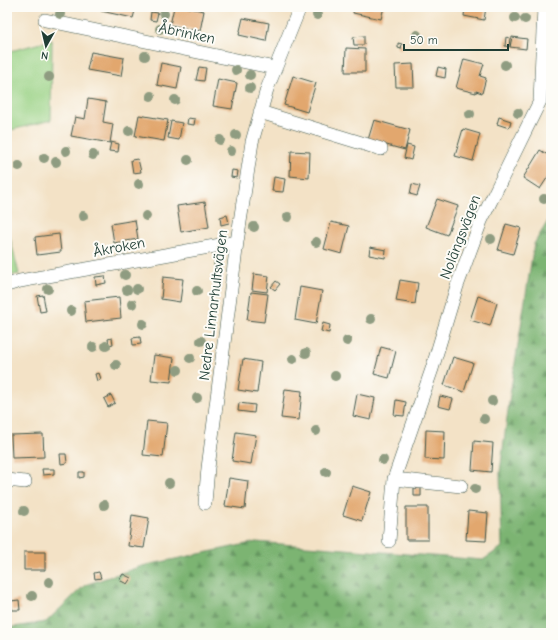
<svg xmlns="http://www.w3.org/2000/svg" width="558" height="640" viewBox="0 0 558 640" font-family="'Comic Neue',sans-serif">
<defs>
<pattern id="forest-firs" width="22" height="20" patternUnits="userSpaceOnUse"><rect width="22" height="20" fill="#7bb472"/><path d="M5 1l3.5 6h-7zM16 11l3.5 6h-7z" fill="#64945e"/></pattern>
</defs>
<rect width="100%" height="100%" fill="#fdfcf7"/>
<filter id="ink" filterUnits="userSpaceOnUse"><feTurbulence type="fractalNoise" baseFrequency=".025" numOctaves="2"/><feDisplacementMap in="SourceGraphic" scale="8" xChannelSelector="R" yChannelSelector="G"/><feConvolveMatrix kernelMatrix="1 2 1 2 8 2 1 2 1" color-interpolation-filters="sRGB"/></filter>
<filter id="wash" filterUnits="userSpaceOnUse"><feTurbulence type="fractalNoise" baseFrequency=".012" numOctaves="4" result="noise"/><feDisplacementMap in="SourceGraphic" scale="16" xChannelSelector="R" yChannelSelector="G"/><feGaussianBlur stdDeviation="0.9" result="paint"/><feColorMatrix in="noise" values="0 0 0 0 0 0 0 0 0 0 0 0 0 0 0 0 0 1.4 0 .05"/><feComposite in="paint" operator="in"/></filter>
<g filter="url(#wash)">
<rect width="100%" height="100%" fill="#f3e2c6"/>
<path fill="#9ad285" stroke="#5c885c" d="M52,40L51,120L7,131V52Z
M7,225L19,274L7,276Z"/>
<path fill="url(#forest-firs)" stroke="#4d7853" d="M551,216V633H7V628L46,622L85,585L142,566L256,542L483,560L502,547L500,472L510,395L534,244Z"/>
<g id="blocks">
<path fill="#e2a76e" d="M102,7H136L133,18L101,11Z
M174,7H184L204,11L200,31L170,25Z
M354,7H384L381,19L353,13Z
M465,7H486L484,20L464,16Z
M151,12L158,13L156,21L150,20Z
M243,18L269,23L266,41L239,35Z
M364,36V45H354L353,37Z
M506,37L510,38L509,47L505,46Z
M512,37L527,39L526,49L510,47Z
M398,43L402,44L401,49L398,48Z
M346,48L365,49V72H345Z
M91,52L124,58L121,76L87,70Z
M464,59L484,64L480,76L486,78L482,93L476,91V93L456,88Z
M161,63L181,67L177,89L157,85Z
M413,64L414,87H396L395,65Z
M199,67L206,68L204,81L196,80Z
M438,67L446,69L445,78L436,76Z
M293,76L316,83L307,112L284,105Z
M218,79L237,83L232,109L213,106Z
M88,99L106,102L103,122L113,124L110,143L71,136L75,117L85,119Z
M139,115L168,120L164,141L135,136Z
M499,117L511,121L509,128L497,124Z
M188,118L195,119L194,125L187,124Z
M374,120L410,130L405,150L368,140Z
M171,121L182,123L179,140L168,138Z
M463,129L480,134L473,161L455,156Z
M111,142L119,144L118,152L109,151Z
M407,145L414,147L411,160L404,158Z
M540,150L551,157V172L540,189L523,178Z
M291,151L310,152L309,178L290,176Z
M138,159L141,172L133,173L131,160Z
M232,170L238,171L237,178L231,177Z
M274,177L285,179L283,192L272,191Z
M412,184L420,186L417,196L410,194Z
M437,199L458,206L447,235L426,227Z
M205,202L209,227L181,232L177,206Z
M227,215L229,223L221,225L220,217Z
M135,220L138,239L114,243L111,224Z
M331,222L349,226L342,254L324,249Z
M506,224L521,228L513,254L498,250Z
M59,234L61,252L37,255L35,237Z
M370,247L386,250L385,258L369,255Z
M254,274L269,276L267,292L252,290Z
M105,276L106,283L96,285L95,277Z
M163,277L183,279L180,302L161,299Z
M400,280L418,283L415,304L396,301Z
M276,281L280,284L275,290L271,287Z
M300,287L322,291L316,324L295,320Z
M251,292L268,294L264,322L247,320Z
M43,295L46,311L40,312L37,296Z
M478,296L497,303L490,326L470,320Z
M119,297L121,318L86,322L84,301Z
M323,323L330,325L329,333L321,331Z
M140,337L141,344L133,345L132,338Z
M112,338L113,344L109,345L108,339Z
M381,347L396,351L389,378L374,374Z
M154,355L174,358L171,382L151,380Z
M453,357L473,363L464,392L444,385Z
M243,359L261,362L257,393L238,390Z
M99,373L101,379L97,381L95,374Z
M285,389L302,391L299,420L281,418Z
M357,394L375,398L371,420L353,416Z
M111,395L115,403L108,407L104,399Z
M440,396L453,399L450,409L438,406Z
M396,400L406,402L404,416L394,415Z
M239,403L255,405L254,413L238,411Z
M147,421L167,423L163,457L143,455Z
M426,430L445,431L444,460L425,459Z
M236,432L256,435L251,464L232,461Z
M43,434L44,457L12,458L11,435Z
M474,441L493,443L491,472L472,470Z
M60,454H66L67,463L61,464Z
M42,469H54V474L43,475Z
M79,472H84V477L79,478Z
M229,478L248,481L245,509L225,506Z
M352,486L371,492L362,521L343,515Z
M414,488H421V496H414Z
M406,507H428V540H406Z
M468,511L488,513L486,541L466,540Z
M132,515L149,518L144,548L128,546Z
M24,552H45V570H24Z
M99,572L101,578L95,579L94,573Z
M123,574L131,578L127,584L119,580Z
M19,600L20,610H12L11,601Z"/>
</g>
</g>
<g filter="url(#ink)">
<use href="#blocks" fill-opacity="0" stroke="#3f564a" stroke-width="1"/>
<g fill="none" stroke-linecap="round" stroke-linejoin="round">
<defs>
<path id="minor" d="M45,20L275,68
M260,112L381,149
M7,285L20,281L237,242
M394,479L461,486
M7,480L25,482
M205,503L208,468L237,242L252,142L267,89L300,7
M389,541L394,479L432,369L457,286L481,221L540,101L544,7"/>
</defs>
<use href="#minor" stroke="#3f564a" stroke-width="14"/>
<use href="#minor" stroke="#fff" stroke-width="13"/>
</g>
<g fill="#8f9c81">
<circle cx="60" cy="14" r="5"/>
<circle cx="164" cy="14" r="5"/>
<circle cx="317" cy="15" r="5"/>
<circle cx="515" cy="18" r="5"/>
<circle cx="525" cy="19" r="5"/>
<circle cx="160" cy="29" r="5"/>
<circle cx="417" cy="35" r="5"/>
<circle cx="145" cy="56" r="5"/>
<circle cx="505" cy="65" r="5"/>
<circle cx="236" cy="70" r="5"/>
<circle cx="250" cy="75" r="5"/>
<circle cx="49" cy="77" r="5"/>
<circle cx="250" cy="88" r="5"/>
<circle cx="151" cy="96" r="5"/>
<circle cx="175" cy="100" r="5"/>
<circle cx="518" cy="113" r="5"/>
<circle cx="470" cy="114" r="5"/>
<circle cx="129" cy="131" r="5"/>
<circle cx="236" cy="135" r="5"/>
<circle cx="220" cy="140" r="5"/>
<circle cx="66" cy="151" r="5"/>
<circle cx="231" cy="151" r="5"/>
<circle cx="93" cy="155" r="5"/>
<circle cx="44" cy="158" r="5"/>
<circle cx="188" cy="160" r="5"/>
<circle cx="56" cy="162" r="5"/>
<circle cx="19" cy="166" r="5"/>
<circle cx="139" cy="184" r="5"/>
<circle cx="544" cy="199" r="5"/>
<circle cx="83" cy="216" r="5"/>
<circle cx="146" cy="216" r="5"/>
<circle cx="288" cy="217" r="5"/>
<circle cx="254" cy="227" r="5"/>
<circle cx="491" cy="239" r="5"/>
<circle cx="316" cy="242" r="5"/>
<circle cx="218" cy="264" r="5"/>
<circle cx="125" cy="275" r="5"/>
<circle cx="48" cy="289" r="5"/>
<circle cx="137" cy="289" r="5"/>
<circle cx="127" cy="290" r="5"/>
<circle cx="197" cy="291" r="5"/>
<circle cx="132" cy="304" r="5"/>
<circle cx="71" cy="311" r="5"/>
<circle cx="371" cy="319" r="5"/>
<circle cx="143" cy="324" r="5"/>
<circle cx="201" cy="341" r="5"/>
<circle cx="347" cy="341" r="5"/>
<circle cx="106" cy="346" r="5"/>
<circle cx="93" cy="347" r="5"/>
<circle cx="306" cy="353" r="5"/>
<circle cx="190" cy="358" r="5"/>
<circle cx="293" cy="359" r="5"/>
<circle cx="116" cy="365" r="5"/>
<circle cx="178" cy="370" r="5"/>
<circle cx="335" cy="376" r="5"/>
<circle cx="197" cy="398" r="5"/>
<circle cx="492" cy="401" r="5"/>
<circle cx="484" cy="419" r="5"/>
<circle cx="316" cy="431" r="5"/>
<circle cx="383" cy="460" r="5"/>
<circle cx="326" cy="472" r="5"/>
<circle cx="169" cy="483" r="5"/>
<circle cx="475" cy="489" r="5"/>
<circle cx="104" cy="505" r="5"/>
<circle cx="24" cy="511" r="5"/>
<circle cx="49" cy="582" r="5"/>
<circle cx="32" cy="596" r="5"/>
</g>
</g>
<g text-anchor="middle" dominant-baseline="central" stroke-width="4" stroke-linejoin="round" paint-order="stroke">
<g font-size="15" fill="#1f3d34" stroke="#fdfcf7">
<text transform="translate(187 33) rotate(12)">Åbrinken</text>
<text transform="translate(460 237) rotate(-69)">Nolängsvägen</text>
<text transform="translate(119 247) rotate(-11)">Åkroken</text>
<text transform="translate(213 305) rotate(-83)">Nedre Linnarhultsvägen</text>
</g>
</g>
<rect width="558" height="640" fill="none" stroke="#fdfcf7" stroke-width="24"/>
<g transform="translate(46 46) rotate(188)" stroke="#fdfcf7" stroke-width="3" paint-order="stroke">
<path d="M0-3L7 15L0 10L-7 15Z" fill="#1f3d34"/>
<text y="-6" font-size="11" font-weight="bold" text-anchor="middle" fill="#1f3d34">N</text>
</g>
<path d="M404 44v6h104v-6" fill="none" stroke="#1f3d34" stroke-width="2"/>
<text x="410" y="44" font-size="12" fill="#1f3d34" stroke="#fdfcf7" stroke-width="3" paint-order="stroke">50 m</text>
</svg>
